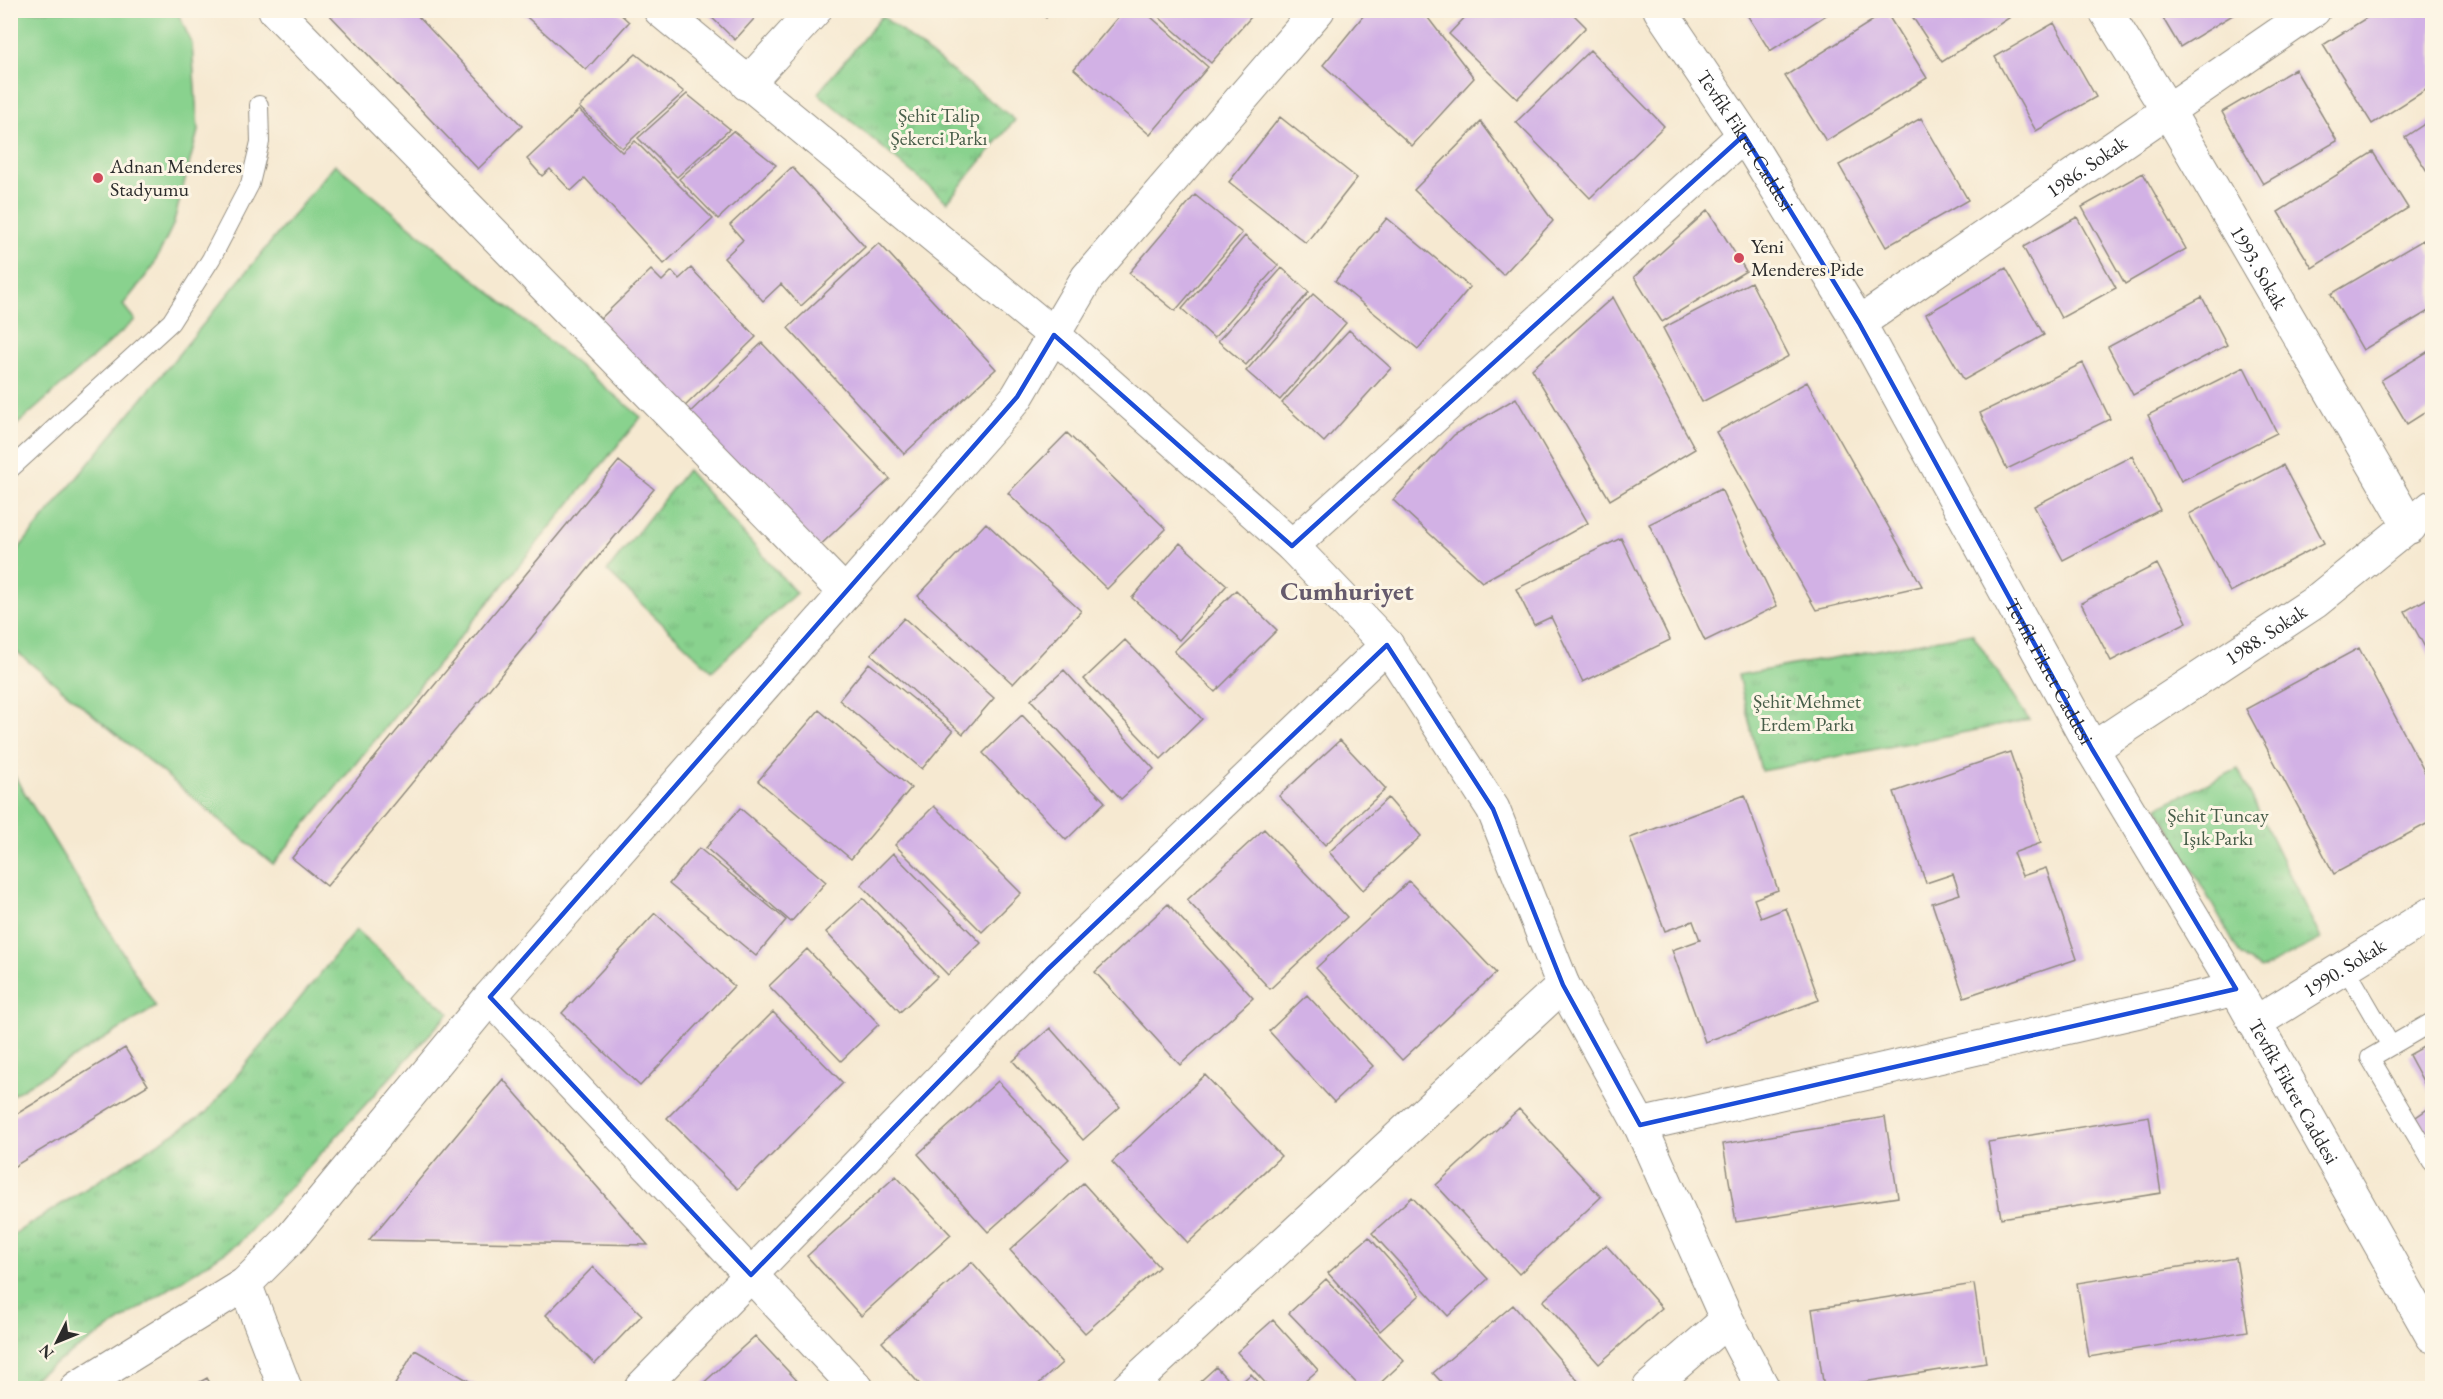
<svg xmlns="http://www.w3.org/2000/svg" width="2443" height="1399" viewBox="0 0 2443 1399" font-family="'EB Garamond',serif">
<defs>
<pattern id="park-tufts" width="24" height="20" patternUnits="userSpaceOnUse" patternTransform="scale(1.5)"><rect width="24" height="20" fill="#89d28e"/><path d="M3 7l-1-3M5 7V3M7 7l1-3M15 17l-1-3M17 17v-4M19 17l1-3" fill="none" stroke="#76b47b"/></pattern>
</defs>
<rect width="100%" height="100%" fill="#fcf5e5"/>
<filter id="ink" filterUnits="userSpaceOnUse"><feTurbulence type="fractalNoise" baseFrequency=".0167" numOctaves="2"/><feDisplacementMap in="SourceGraphic" scale="12" xChannelSelector="R" yChannelSelector="G"/><feConvolveMatrix kernelMatrix="1 2 1 2 8 2 1 2 1" color-interpolation-filters="sRGB"/></filter>
<filter id="wash" filterUnits="userSpaceOnUse"><feTurbulence type="fractalNoise" baseFrequency=".008" numOctaves="4" result="noise"/><feDisplacementMap in="SourceGraphic" scale="24" xChannelSelector="R" yChannelSelector="G"/><feGaussianBlur stdDeviation="1.35" result="paint"/><feColorMatrix in="noise" values="0 0 0 0 0 0 0 0 0 0 0 0 0 0 0 0 0 1.4 0 .05"/><feComposite in="paint" operator="in"/></filter>
<g filter="url(#wash)">
<rect width="100%" height="100%" fill="#f6e9d1"/>
<path fill="url(#park-tufts)" stroke="#5a7e5c" stroke-width="1.5" d="M882,16L1015,120L947,202L818,93Z
M687,470L796,593L712,671L607,571Z
M1972,633L2029,720L1761,771L1738,675Z
M2238,769L2321,939L2261,969L2241,956L2158,807Z
M356,930L449,1013L239,1243L18,1388H11V1236L206,1113Z"/>
<path fill="#89d28e" stroke="#5a7e5c" stroke-width="1.5" d="M10,11H177L192,44L198,131L173,225L152,268L123,305L135,320L11,430Z
M335,164L641,417L273,864L11,647V558Z
M10,769L156,1007L11,1096H10Z"/>
<g id="blocks">
<path fill="#d2b1e5" d="M325,10H412L522,126L478,169Z
M519,10H616L629,22L586,70Z
M704,10H762L735,40Z
M1037,10H1052L1046,18Z
M1124,10H1143L1208,67L1150,135L1074,69Z
M1151,10H1257L1211,63Z
M1368,10H1422L1474,78L1412,146L1323,65Z
M1472,10H1569L1586,27L1517,99L1449,34Z
M1744,10H1834L1770,51Z
M1908,10H2021L1942,62Z
M2158,10H2241L2180,47Z
M2379,10H2432V86L2372,124L2323,45Z
M1886,12L1927,78L1826,141L1785,76Z
M2054,23L2096,97L2036,131L1995,57Z
M1590,50L1664,126L1590,198L1516,122Z
M636,54L684,92L622,148L579,107Z
M2295,69L2337,141L2263,184L2222,112Z
M687,94L730,129L677,177L638,138Z
M579,110L622,152L635,141L713,219L664,264L585,178L571,191L550,169L542,176L527,159Z
M1280,117L1357,178L1306,243L1229,182Z
M1921,118L1968,200L1886,247L1839,165Z
M2432,119V179L2405,137Z
M1481,122L1553,221L1503,275L1414,190Z
M733,131L776,165L718,219L679,179Z
M2373,152L2408,208L2312,268L2278,212Z
M792,167L865,247L801,306L781,284L763,301L724,258L743,240L730,225Z
M2143,173L2186,249L2125,284L2082,207Z
M1195,195L1242,233L1175,311L1129,273Z
M1708,210L1746,271L1662,322L1634,277Z
M2077,217L2116,288L2061,318L2023,247Z
M1387,218L1470,287L1418,349L1335,281Z
M1245,236L1278,265L1214,338L1182,309Z
M2423,240L2432,257V309L2363,350L2331,294Z
M879,243L996,369L904,454L788,328Z
M691,268L756,337L679,412L596,323L651,270L662,281L672,271L679,279Z
M1282,268L1309,292L1246,365L1218,341Z
M2006,268L2044,335L1964,380L1926,314Z
M1751,282L1789,356L1702,402L1663,328Z
M1313,294L1346,323L1280,400L1246,371Z
M1613,297L1695,449L1610,500L1532,369Z
M2202,297L2227,345L2133,395L2108,347Z
M1349,330L1391,368L1324,442L1282,403Z
M762,343L890,479L812,553L684,418Z
M2432,349V408L2407,424L2381,380Z
M2083,363L2110,419L2007,469L1980,413Z
M2244,367L2277,433L2181,481L2148,415Z
M1807,382L1922,586L1816,610L1716,432Z
M1516,398L1588,523L1482,582L1393,500L1454,435Z
M1067,433L1166,529L1107,589L1008,493Z
M2132,456L2160,510L2063,560L2034,506Z
M619,461L654,489L327,886L292,858Z
M2283,465L2324,543L2230,592L2189,514Z
M1721,489L1777,606L1705,641L1649,524Z
M986,523L1081,611L1013,684L918,596Z
M1621,538L1670,640L1583,682L1551,617L1534,625L1516,589Z
M1180,543L1227,585L1179,640L1132,598Z
M2157,564L2187,622L2111,661L2081,603Z
M1236,590L1277,630L1215,692L1174,651Z
M2432,596V660L2405,611Z
M904,618L994,698L963,734L871,654Z
M1125,640L1202,719L1161,759L1084,679Z
M2359,648L2432,786V821L2334,874L2246,709Z
M869,663L953,731L922,769L839,700Z
M1064,670L1154,769L1121,799L1031,700Z
M819,710L911,788L851,859L758,781Z
M1022,715L1105,802L1066,840L983,753Z
M1340,740L1386,789L1325,845L1279,796Z
M2010,752L2041,843L2013,853L2022,876L2046,868L2077,959L1964,997L1932,903L1960,894L1953,874L1926,883L1894,792Z
M1745,795L1778,890L1754,899L1761,918L1786,908L1819,1000L1705,1042L1672,950L1700,940L1693,921L1665,931L1630,838Z
M1388,798L1421,836L1363,890L1329,852Z
M934,806L1021,893L982,932L895,845Z
M740,808L826,882L791,922L706,848Z
M1264,829L1347,917L1270,989L1187,900Z
M699,848L786,920L756,956L669,884Z
M893,853L981,943L948,975L861,885Z
M1409,881L1496,973L1402,1060L1316,968Z
M863,898L937,977L900,1012L826,932Z
M1168,904L1253,998L1180,1065L1095,972Z
M655,913L734,986L640,1086L562,1013Z
M807,949L879,1024L841,1061L769,986Z
M1307,995L1373,1066L1334,1102L1269,1031Z
M773,1012L843,1083L738,1189L667,1118Z
M1050,1028L1120,1107L1083,1140L1013,1061Z
M2432,1042V1098L2409,1055Z
M125,1048L148,1085L10,1169V1118Z
M1205,1075L1281,1156L1188,1243L1112,1162Z
M503,1079L648,1245L369,1240Z
M998,1081L1069,1159L988,1232L918,1154Z
M2432,1106V1146L2416,1117Z
M1519,1109L1601,1197L1519,1274L1436,1185Z
M2149,1116L2161,1193L2001,1218L1988,1142Z
M1885,1117L1898,1197L1736,1222L1723,1144Z
M896,1176L951,1235L861,1316L807,1256Z
M1083,1183L1159,1267L1085,1333L1010,1250Z
M1412,1197L1488,1279L1448,1316L1372,1233Z
M1369,1237L1420,1295L1380,1331L1328,1273Z
M1606,1245L1662,1308L1599,1364L1543,1301Z
M2236,1258L2248,1331L2089,1357L2077,1283Z
M972,1262L1062,1363L1034,1388H923L882,1342Z
M593,1267L642,1315L595,1364L546,1315Z
M1326,1279L1404,1361L1375,1388H1361L1289,1313Z
M1974,1284L1986,1363L1824,1388L1812,1309Z
M1513,1305L1579,1382L1572,1388H1447L1433,1373Z
M1273,1320L1318,1370L1297,1388H1270L1237,1352Z
M755,1336L804,1388H698Z
M415,1350L476,1385L474,1388H393Z
M1216,1367L1235,1388L1251,1374L1264,1388H1193Z
M207,1378L213,1388H189Z"/>
</g>
</g>
<g filter="url(#ink)">
<use href="#blocks" fill-opacity="0" stroke="#908a7e" stroke-width="1.5"/>
<g fill="none" stroke-linecap="round" stroke-linejoin="round">
<defs>
<path id="service" d="M10,469L171,322L211,259L250,184L260,142L259,105
M2345,967L2391,1046
M2432,1022L2370,1058L2432,1162"/>
<g id="minor">
<path id="s1" d="M2105,10L2168,111L2410,527"/>
<path d="M747,84L815,10"/>
<path id="s2" d="M1859,323L2314,10"/>
<path d="M1292,546L1744,135"/>
<path id="s3" d="M2092,749L2315,602L2432,507"/>
<path d="M490,997L857,1388"/>
<path id="s4" d="M2255,1023L2432,913"/>
<path d="M1640,1125L2236,989"/>
<path d="M245,1284L285,1388"/>
<path d="M641,1388L1047,970L1387,645"/>
<path d="M1128,1388L1563,985"/>
<path d="M1649,1388L1727,1320"/>
</g>
<g id="tertiary">
<path d="M275,10L845,593"/>
<path d="M660,10L1054,335L1292,546L1387,645L1493,809L1563,985L1640,1125L1727,1320L1763,1388"/>
<path id="s5" d="M1660,10L1744,135L1859,323L2092,749L2236,989L2432,1336"/>
<path d="M77,1388L245,1284L292,1237L490,997L1000,417L1017,397L1087,278L1318,10"/>
</g>
</defs>
<use href="#service" stroke="#908a7e" stroke-width="20"/>
<use href="#minor" stroke="#908a7e" stroke-width="35"/>
<use href="#tertiary" stroke="#908a7e" stroke-width="35"/>
<use href="#service" stroke="#fff" stroke-width="18"/>
<use href="#minor" stroke="#fff" stroke-width="33"/>
<use href="#tertiary" stroke="#fff" stroke-width="33"/>
</g>
</g>
<path fill="none" stroke="#1d4ed8" stroke-width="4.5" stroke-linejoin="round" d="M1744,135L1859,323L2092,749L2236,989L1640,1125L1563,985L1493,809L1387,645L1047,970L751,1275L490,997L1017,397L1054,335L1292,546Z"/>
<g fill="#d1495b" stroke="#fcf5e5" stroke-width="2">
<circle cx="98" cy="178" r="6"/>
<circle cx="1739" cy="258" r="6"/>
</g>
<g text-anchor="middle" dominant-baseline="central" stroke-width="6" stroke-linejoin="round" paint-order="stroke">
<g font-size="20" fill="#475d49" stroke="#fcf5e5">
<text x="939" y="115">Şehit Talip<tspan x="939" dy="23">Şekerci Parkı</tspan></text>
<text x="1807" y="701">Şehit Mehmet<tspan x="1807" dy="23">Erdem Parkı</tspan></text>
<text x="2218" y="815">Şehit Tuncay<tspan x="2218" dy="23">Işık Parkı</tspan></text>
</g>
<g font-size="20" fill="#2b2b2b" stroke="#fcf5e5">
<text stroke="none"><textPath href="#s5" startOffset="156">Tevfik Fikret Caddesi</textPath></text>
<text stroke="none"><textPath href="#s2" startOffset="276">1986. Sokak</textPath></text>
<text stroke="none"><textPath href="#s1" startOffset="300">1993. Sokak</textPath></text>
<text stroke="none"><textPath href="#s3" startOffset="208">1988. Sokak</textPath></text>
<text stroke="none"><textPath href="#s5" startOffset="768">Tevfik Fikret Caddesi</textPath></text>
<text stroke="none"><textPath href="#s4" startOffset="105">1990. Sokak</textPath></text>
<text stroke="none"><textPath href="#s5" startOffset="1254">Tevfik Fikret Caddesi</textPath></text>
</g>
<g font-size="20" fill="#2b2b2b" stroke="#fcf5e5" text-anchor="start">
<text x="110" y="166">Adnan Menderes<tspan x="110" dy="23">Stadyumu</tspan></text>
<text x="1751" y="246">Yeni<tspan x="1751" dy="23">Menderes Pide</tspan></text>
</g>
<g font-size="26" font-weight="bold" fill="#655a6c" stroke="#fcf5e5">
<text x="1347" y="591">Cumhuriyet</text>
</g>
</g>
<rect width="2443" height="1399" fill="none" stroke="#fcf5e5" stroke-width="36"/>
<g transform="translate(57 1342) rotate(227)" stroke="#fcf5e5" stroke-width="4.5" paint-order="stroke">
<path d="M0-4.5L10 22L0 15L-10 22Z" fill="#2b2b2b"/>
<text y="-9" font-size="16" font-weight="bold" text-anchor="middle" fill="#2b2b2b">N</text>
</g>
</svg>
